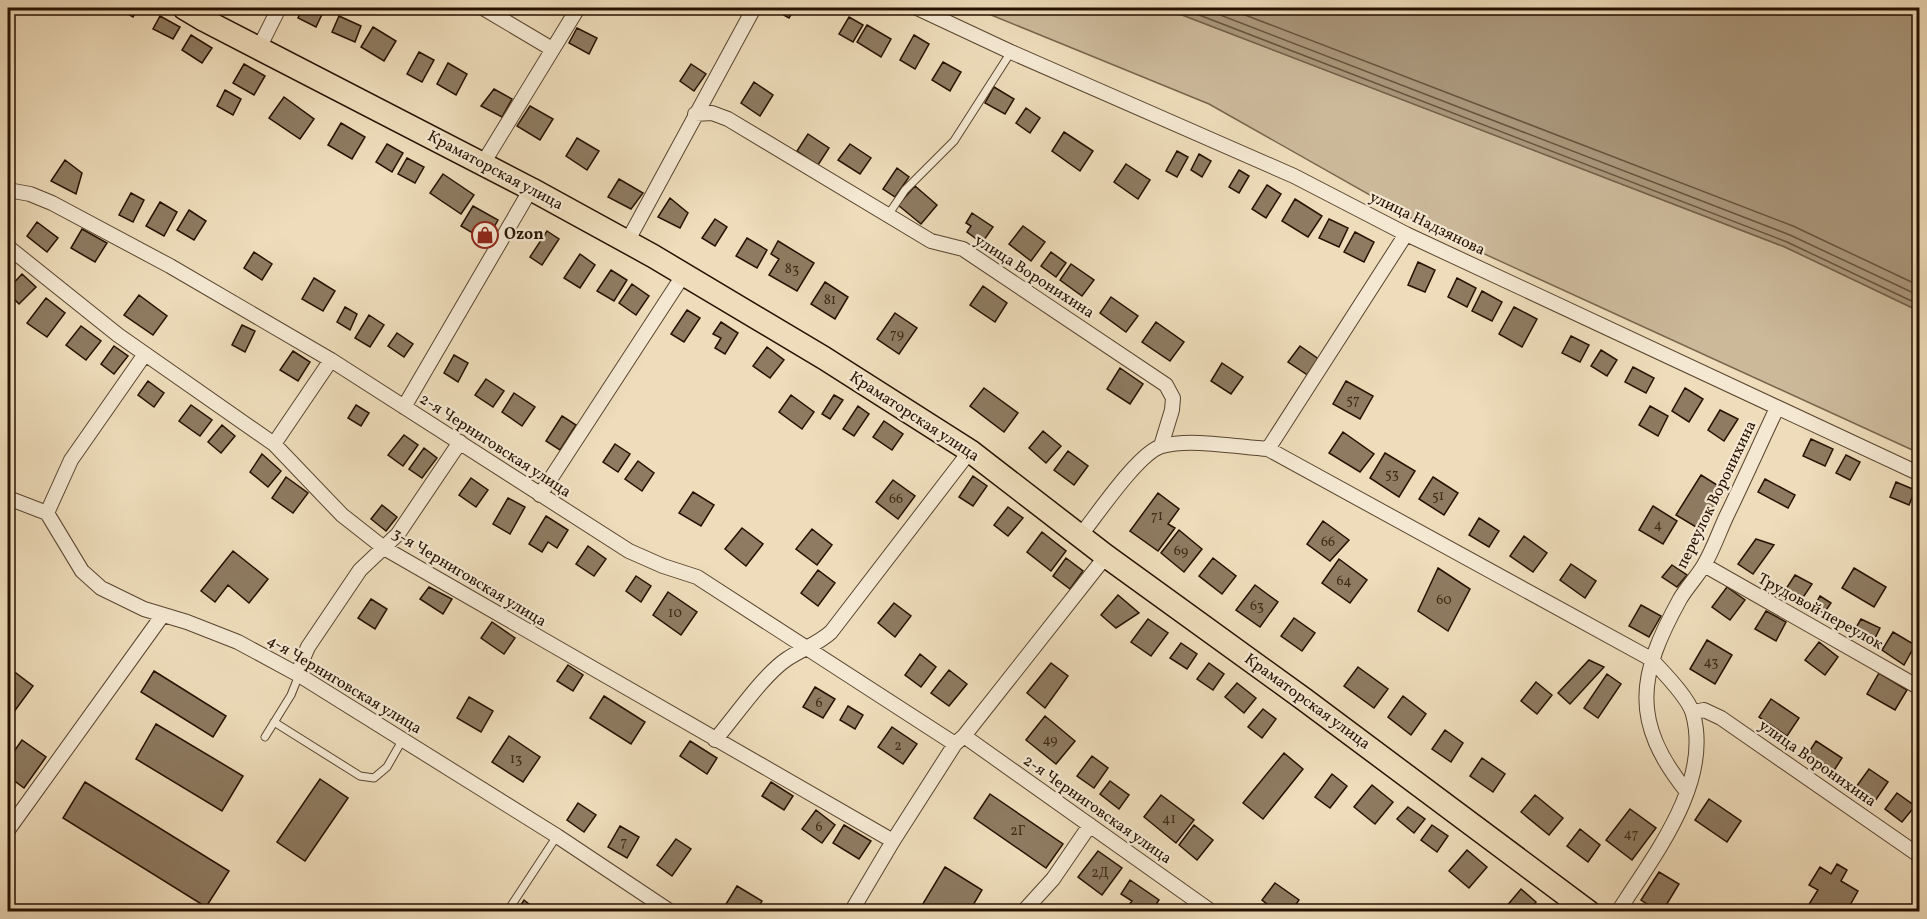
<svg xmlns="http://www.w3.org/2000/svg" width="1927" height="919" viewBox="0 0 1927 919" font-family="Vollkorn,serif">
<rect width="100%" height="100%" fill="#eedcba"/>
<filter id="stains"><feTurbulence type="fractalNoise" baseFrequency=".00333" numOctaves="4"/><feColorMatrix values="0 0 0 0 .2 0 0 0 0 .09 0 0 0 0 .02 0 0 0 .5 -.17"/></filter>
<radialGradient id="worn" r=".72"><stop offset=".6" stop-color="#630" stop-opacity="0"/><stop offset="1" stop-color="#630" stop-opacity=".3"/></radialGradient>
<path fill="#ccb99a" stroke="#79654d" stroke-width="1.5" d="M974,8H1164L1785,247L1919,311V453L1430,229L1209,104Z"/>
<path fill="#aa977b" stroke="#75614a" stroke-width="1.5" d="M1164,8H1919V311L1785,247Z"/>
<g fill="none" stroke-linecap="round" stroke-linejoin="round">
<path stroke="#68543e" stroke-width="1.5" d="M1181,8L1787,242L1920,305
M1202,8L1790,235L1920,296
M1227,8L1793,226L1920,286"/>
</g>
<path fill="#8e7b61" stroke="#261100" stroke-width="1.5" d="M118,8H138L133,17Z
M303,8H325L316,27L298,18Z
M771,8H795L789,18Z
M160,16L180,27L173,39L153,29Z
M339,16L361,26L355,42L332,32Z
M849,17L863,25L853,42L839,34Z
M867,25L891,39L881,57L857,42Z
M373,27L396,41L384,61L361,47Z
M577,28L597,38L589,54L569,43Z
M191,35L212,48L202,63L182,50Z
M914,35L929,44L915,69L900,60Z
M419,52L434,60L422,82L407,74Z
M943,62L961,72L950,91L932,80Z
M448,63L467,74L456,95L437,84Z
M244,64L265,76L254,95L233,83Z
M691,64L706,74L694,91L680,81Z
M754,82L773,95L760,116L741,103Z
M994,87L1014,99L1005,114L985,103Z
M494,89L512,99L502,117L481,106Z
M225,90L241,99L233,115L217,106Z
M284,97L314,119L300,139L269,118Z
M530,106L553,119L540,140L517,126Z
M1026,108L1040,118L1030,133L1016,123Z
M341,123L365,137L352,159L328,145Z
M1064,132L1093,151L1080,171L1052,151Z
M808,134L829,148L818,165L797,151Z
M577,138L599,151L587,170L566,156Z
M387,144L403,153L392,172L376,162Z
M850,144L871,158L860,174L838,160Z
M1177,151L1188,157L1177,177L1166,171Z
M1199,154L1211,161L1202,177L1191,170Z
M407,158L424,167L415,183L398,174Z
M65,160L82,173L76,194L51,181Z
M1126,164L1150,180L1138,199L1114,182Z
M897,168L909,177L895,197L883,189Z
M1239,170L1249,176L1239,193L1229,187Z
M443,174L474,195L461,214L430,193Z
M619,179L643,193L631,209L608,197Z
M1267,185L1281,194L1266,218L1252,209Z
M915,186L937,205L921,224L898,205Z
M131,193L144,200L133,222L119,215Z
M670,198L688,213L680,228L658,217Z
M1295,199L1322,216L1308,237L1282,221Z
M160,202L177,212L164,236L146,226Z
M473,206L498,220L486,241L461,226Z
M189,210L206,221L194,240L177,230Z
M972,213L993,227L982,243L967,232L971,226L966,223Z
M715,219L727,227L715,246L702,238Z
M1329,219L1348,228L1339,247L1319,238Z
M37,222L58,238L47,252L27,236Z
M1023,226L1045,242L1031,261L1009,244Z
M82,229L107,243L95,262L71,248Z
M547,231L559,239L542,265L530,257Z
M1355,232L1374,242L1364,262L1344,252Z
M747,238L767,250L757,268L736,256Z
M778,241L814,263L797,291L769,275L779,259L771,254Z
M254,252L272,264L262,280L244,268Z
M1051,252L1066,263L1056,277L1041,266Z
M580,254L595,265L580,288L564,278Z
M1418,262L1435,270L1425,292L1408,285Z
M1071,264L1094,280L1082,296L1060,280Z
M611,270L627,280L614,301L597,291Z
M22,274L36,287L19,304L8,293V289Z
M314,278L335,291L323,311L302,299Z
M1457,278L1476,288L1467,307L1448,297Z
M825,282L848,297L835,319L811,304Z
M632,284L649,296L636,315L619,303Z
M983,286L1007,303L995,322L970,305Z
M1482,291L1502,302L1492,321L1472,311Z
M139,295L167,316L153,335L124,315Z
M1111,297L1138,316L1126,332L1100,313Z
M46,298L65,313L47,337L27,323Z
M345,307L357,314L350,330L337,322Z
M1514,307L1537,319L1522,347L1499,334Z
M687,310L700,318L684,342L671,334Z
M895,313L917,328L899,354L877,339Z
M369,315L384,325L370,347L355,338Z
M721,322L738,333L725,354L715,348L721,338L713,334Z
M1156,322L1184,342L1170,361L1142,342Z
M242,325L255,331L245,352L232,345Z
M81,326L101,341L86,360L66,345Z
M397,333L413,344L404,357L388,346Z
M1571,336L1589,345L1580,362L1562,353Z
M114,346L128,356L114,374L101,364Z
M1300,346L1320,360L1309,376L1288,362Z
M767,347L784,360L770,378L753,366Z
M1601,350L1617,360L1607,376L1591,366Z
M293,351L310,362L298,381L280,370Z
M454,355L468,363L458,382L444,373Z
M1222,363L1243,377L1231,394L1211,381Z
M1633,367L1654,378L1646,393L1625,382Z
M1120,368L1143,384L1130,404L1107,389Z
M486,379L504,391L493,407L475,395Z
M148,381L164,393L154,407L138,395Z
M1346,381L1373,396L1360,419L1333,404Z
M984,388L1018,413L1004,432L970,406Z
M1685,388L1703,399L1689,422L1672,411Z
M514,393L535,407L522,426L502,412Z
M791,395L814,412L802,429L779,412Z
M834,395L843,400L830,419L822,414Z
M191,405L212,420L200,436L179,421Z
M356,405L369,413L361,426L348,418Z
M858,406L869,414L854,436L843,429Z
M1650,406L1668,416L1658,436L1639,425Z
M1720,410L1738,419L1724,441L1708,430Z
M562,416L576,425L560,450L546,441Z
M884,421L903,434L892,450L873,437Z
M222,425L235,436L221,453L208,442Z
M1043,431L1061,446L1046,463L1029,448Z
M1343,432L1374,454L1360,472L1329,453Z
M404,435L418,445L403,466L388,455Z
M1811,439L1833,449L1825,466L1803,456Z
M615,444L630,454L618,472L603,462Z
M424,448L437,458L422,478L409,469Z
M1068,451L1088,466L1074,485L1054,470Z
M1385,453L1415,471L1399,497L1370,478Z
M262,454L281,471L268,487L250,472Z
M1846,455L1860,462L1850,480L1836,473Z
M638,461L654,473L642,491L625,479Z
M1701,475L1725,490L1701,530L1676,515Z
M973,476L987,486L973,506L959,497Z
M286,477L308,493L293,513L272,498Z
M1433,477L1458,493L1444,515L1419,499Z
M471,478L488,490L476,507L459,495Z
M1765,479L1795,495L1788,508L1758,492Z
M893,480L915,496L898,519L876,502Z
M1896,482L1915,490L1909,505L1890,497Z
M693,492L714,505L701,526L679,513Z
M1158,493L1179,509L1168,524L1175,528L1158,551L1130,531Z
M508,498L525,507L510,534L493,524Z
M382,505L397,517L386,531L371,519Z
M1653,506L1677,521L1663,544L1639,530Z
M1008,507L1023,518L1008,536L994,525Z
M546,516L568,530L557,548L548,542L542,552L529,544Z
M1479,518L1499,531L1489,547L1469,535Z
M1323,521L1349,540L1330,561L1307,544Z
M742,528L763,544L746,566L725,549Z
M812,529L832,545L817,565L796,549Z
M1179,530L1202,549L1184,572L1161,553Z
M1042,532L1066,551L1051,571L1027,552Z
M1524,536L1547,553L1533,572L1510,556Z
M1756,539L1774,545L1753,574L1738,564Z
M588,546L606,559L594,576L576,564Z
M233,551L268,579L249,603L228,585L215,602L201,591Z
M1066,558L1083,571L1070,589L1053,576Z
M1213,558L1236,576L1222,594L1199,576Z
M1339,559L1367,580L1350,603L1322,583Z
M1571,564L1596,581L1585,598L1560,580Z
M1672,565L1687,575L1677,587L1662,577Z
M1438,568L1470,589L1448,631L1418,611Z
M1854,568L1886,587L1874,607L1842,588Z
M818,570L835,583L818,606L801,593Z
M1795,575L1812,584L1800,602L1784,592Z
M636,576L651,586L641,602L626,591Z
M1255,585L1278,602L1260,627L1236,610Z
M429,587L452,599L443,614L420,599Z
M1727,587L1745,600L1730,620L1712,607Z
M668,592L697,612L681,635L653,615Z
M1118,595L1139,613L1116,628L1101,615Z
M1820,596L1831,603L1824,613L1814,607Z
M371,599L387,609L375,629L358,618Z
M894,603L911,616L895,637L878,623Z
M1641,605L1661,616L1649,637L1629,626Z
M1766,611L1786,622L1776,641L1755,629Z
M1294,618L1315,633L1302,651L1281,636Z
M1148,619L1168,633L1151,656L1131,642Z
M1861,619L1880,628L1873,642L1854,631Z
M492,622L515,638L504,654L481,638Z
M1893,632L1915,645L1904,665L1882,650Z
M1707,640L1732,655L1715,684L1690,669Z
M1819,642L1838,657L1825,675L1805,660Z
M1181,643L1197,654L1187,669L1170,658Z
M920,654L936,667L921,687L905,675Z
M1589,660L1604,667L1570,704L1558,693Z
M1051,663L1068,676L1045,708L1027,693Z
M1209,663L1224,674L1213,690L1197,679Z
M568,665L583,675L573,691L557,681Z
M8,667L33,686L8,720Z
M1358,667L1388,689L1374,708L1344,686Z
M949,670L967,684L949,706L931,693Z
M154,671L226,716L213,737L141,692Z
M1879,673L1907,690L1895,710L1867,694Z
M1607,674L1621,684L1598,718L1584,708Z
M1536,682L1552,695L1537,714L1521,701Z
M1237,683L1256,698L1244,713L1225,697Z
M815,687L835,699L823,718L803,707Z
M604,696L645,722L631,744L590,718Z
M1403,696L1426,714L1411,735L1388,717Z
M469,697L493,711L481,732L457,718Z
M1771,699L1799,718L1787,736L1759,717Z
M848,706L863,715L855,729L840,720Z
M1263,709L1276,719L1262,738L1248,727Z
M1045,716L1075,741L1056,764L1026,740Z
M156,724L243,776L222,811L136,759Z
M892,727L917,744L903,764L878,747Z
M1445,730L1463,743L1451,762L1432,749Z
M509,736L540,757L523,782L492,762Z
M22,740L46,757L24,788L8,776V760Z
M690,741L717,758L707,774L680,756Z
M1816,741L1842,758L1833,772L1807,755Z
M1284,753L1303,769L1263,819L1243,803Z
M1092,756L1108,768L1094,788L1077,776Z
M1482,758L1505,774L1493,792L1470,776Z
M1869,769L1888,782L1875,801L1856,787Z
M1332,774L1347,786L1330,808L1315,797Z
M320,779L348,798L305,861L277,842Z
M1110,781L1129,795L1119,809L1100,794Z
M85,782L229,871L206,907L63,818Z
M771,782L793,796L784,810L762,796Z
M1372,785L1393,802L1375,824L1354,807Z
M1897,793L1915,806L1902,822L1885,809Z
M990,794L1063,844L1046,868L974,818Z
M1161,795L1194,820L1176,843L1144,817Z
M1535,795L1563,818L1549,835L1521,812Z
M1709,799L1741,821L1727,842L1695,820Z
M578,803L596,815L584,832L567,820Z
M1408,807L1425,819L1414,833L1397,819Z
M1630,809L1656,828L1632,860L1606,840Z
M816,810L835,825L822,843L802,829Z
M844,825L871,841L859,859L833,843Z
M1194,825L1213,840L1197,860L1179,845Z
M1432,825L1448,836L1437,852L1421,840Z
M620,826L639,837L627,858L608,847Z
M1580,829L1600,845L1588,862L1567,846Z
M676,839L691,849L672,876L657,865Z
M1467,850L1487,867L1469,888L1449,871Z
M1098,851L1122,868L1102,895L1078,877Z
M1837,864L1847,870L1841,881L1858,891L1846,912H1811L1806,909L1818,890L1809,885L1820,867L1831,874Z
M945,867L982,890L969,912H918Z
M1659,872L1679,884L1662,912H1659L1641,900Z
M1130,880L1159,900L1151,912L1125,910L1132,901L1121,894Z
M1275,883L1299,900L1291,912H1277L1262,900Z
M737,886L762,901L756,912H728L723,909Z
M1521,889L1536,902L1528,912H1512L1506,907Z
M524,900L539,912H516Z"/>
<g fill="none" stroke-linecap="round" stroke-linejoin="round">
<defs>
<path id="service" d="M888,215L905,190L954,141L1011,52
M274,722L360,776L374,778L387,767L403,739
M265,737L291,695L299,675
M507,912L557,836"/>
<path id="minor" d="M483,8L552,49
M917,8L1011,52L1294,176L1406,234L1920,474
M259,48L279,8
M695,114L712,113L728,119L931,241L963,249L1166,385L1173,398L1172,410L1161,446
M482,165L578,8
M8,190L30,194L52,203L170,266L331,360L629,551L663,566L697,577L955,744
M627,242L754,8
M8,247L118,335L274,444L342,515L384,548L893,841
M404,407L531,189
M274,444L331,360
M1268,449L1651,659C1663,672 1689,698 1693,714C1712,784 1653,856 1618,912
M540,495L684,274
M8,498L47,513L82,571L101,588L144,609L187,622L238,642L299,675L557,836L671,912
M47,513L71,460L145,354
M1080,536C1097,515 1139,452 1162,446C1190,438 1238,447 1268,449L1406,234
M1704,565L1920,688
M299,675L302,661L308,647L360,570L398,534L460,442
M1693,712L1704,710L1721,718L1920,856
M964,736L1212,912
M715,740C735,717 763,675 787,659C802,649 818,644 831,632L970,451
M1687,792C1630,721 1638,675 1680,599C1687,587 1697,577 1704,565C1713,550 1719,532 1727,515C1744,480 1760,444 1777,408
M8,830L162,616
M851,912L893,841L955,744L964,736L1106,556
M1023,912L1053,879L1090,825"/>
<path id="primary" d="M184,8L204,20L531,189L653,256L824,358L970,451L1106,556L1305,700L1589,912"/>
</defs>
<use href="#service" stroke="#58442e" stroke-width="9"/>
<use href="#minor" stroke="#58442e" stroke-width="16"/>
<use href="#primary" stroke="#261100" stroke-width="25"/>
<use href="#service" stroke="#f4e8d2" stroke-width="7"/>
<use href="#minor" stroke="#f4e8d2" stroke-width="14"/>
<use href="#primary" stroke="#eedcba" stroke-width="22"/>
</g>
<defs>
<symbol id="shop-ring" viewBox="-11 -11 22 22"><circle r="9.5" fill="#f4e8d2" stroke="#8f2418" stroke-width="1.5"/><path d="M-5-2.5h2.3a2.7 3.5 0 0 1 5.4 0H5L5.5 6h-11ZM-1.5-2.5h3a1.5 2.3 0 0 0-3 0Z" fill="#8f2418"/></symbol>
</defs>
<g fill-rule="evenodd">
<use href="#shop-ring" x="470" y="220" width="30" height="30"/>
</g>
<g text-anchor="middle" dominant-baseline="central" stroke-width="4.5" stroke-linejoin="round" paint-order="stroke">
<g font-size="14" fill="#402c18">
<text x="792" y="269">83</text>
<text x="830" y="300">81</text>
<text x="897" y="334">79</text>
<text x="1353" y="400">57</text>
<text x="1392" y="474">53</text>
<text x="1438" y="496">51</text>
<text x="896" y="499">66</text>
<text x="1157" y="516">71</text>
<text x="1658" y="525">4</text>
<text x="1328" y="542">66</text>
<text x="1181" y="551">69</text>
<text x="1344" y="581">64</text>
<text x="1444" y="600">60</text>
<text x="1257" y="606">63</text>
<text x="675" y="613">10</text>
<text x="1711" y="662">43</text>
<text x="819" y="703">6</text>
<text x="1050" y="740">49</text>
<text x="898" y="746">2</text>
<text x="516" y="759">13</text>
<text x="1169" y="819">41</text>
<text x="819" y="827">6</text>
<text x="1018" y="831">2Г</text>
<text x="1631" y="834">47</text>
<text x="624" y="842">7</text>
<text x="1100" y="873">2Д</text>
</g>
<g font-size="16" fill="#261100" stroke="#f4e8d2">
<text transform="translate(495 171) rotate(28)">Краматорская улица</text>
<text transform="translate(1427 224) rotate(26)">улица Надзянова</text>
<text transform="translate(1034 277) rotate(33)">улица Воронихина</text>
<text transform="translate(914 417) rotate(33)">Краматорская улица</text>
<text transform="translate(495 446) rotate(33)">2-я Черниговская улица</text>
<text transform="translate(1717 495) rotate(-64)">переулок Воронихина</text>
<text transform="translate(469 578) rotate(31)">3-я Черниговская улица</text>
<text transform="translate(1820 612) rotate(29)">Трудовой переулок</text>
<text transform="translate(344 685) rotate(31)">4-я Черниговская улица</text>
<text transform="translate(1307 702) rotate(36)">Краматорская улица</text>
<text transform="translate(1817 764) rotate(35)">улица Воронихина</text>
<text transform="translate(1097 810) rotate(35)">2-я Черниговская улица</text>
</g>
<g font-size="16" font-weight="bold" fill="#261100" stroke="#f4e8d2" text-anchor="start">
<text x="504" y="235">Ozon</text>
</g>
</g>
<rect width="1927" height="919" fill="none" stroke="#eedcba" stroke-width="30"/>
<rect x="9" y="9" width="1909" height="901" fill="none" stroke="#261100" stroke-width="3"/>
<rect x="15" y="15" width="1897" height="889" fill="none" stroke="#261100" stroke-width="1.5"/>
<rect width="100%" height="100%" filter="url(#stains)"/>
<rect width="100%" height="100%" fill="url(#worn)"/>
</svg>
